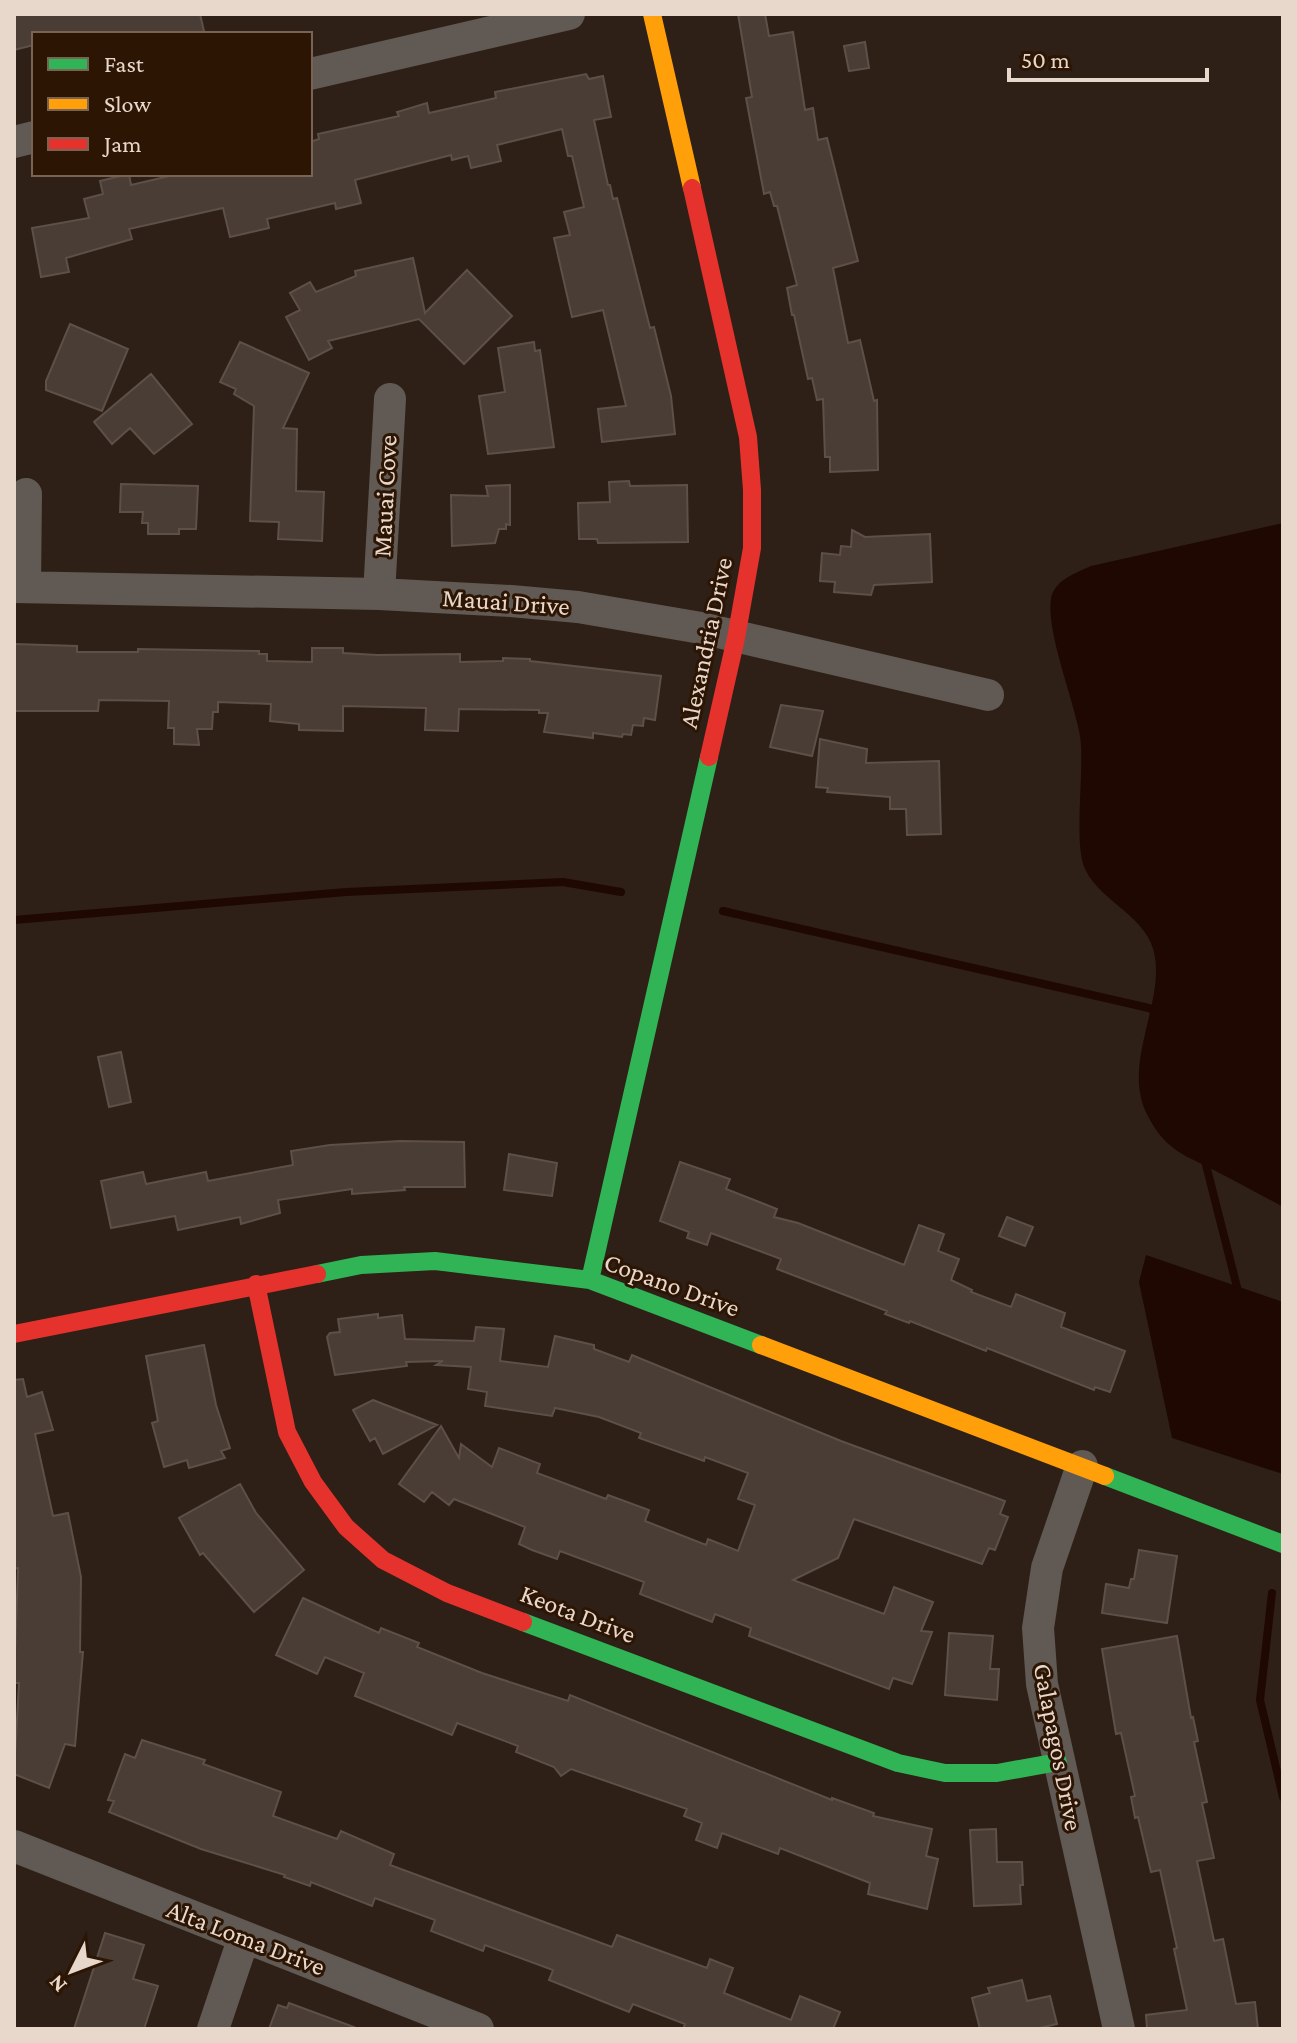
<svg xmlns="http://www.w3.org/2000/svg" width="1297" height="2043" viewBox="0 0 1297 2043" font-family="'Crimson Pro',serif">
<rect width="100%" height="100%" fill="#2e2016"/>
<path fill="#1f0802" d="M1283,523V1207C1258,1193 1233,1180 1208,1167C1196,1161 1181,1155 1171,1146C1161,1138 1155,1129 1149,1118C1120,1068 1163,1008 1155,957C1150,917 1101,903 1085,869C1073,844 1085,768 1080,736C1074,700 1046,632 1051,599C1054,580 1076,573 1091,566Z
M1146,1255L1283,1302V1474L1172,1438L1139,1282Z"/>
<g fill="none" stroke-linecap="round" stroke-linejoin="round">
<path stroke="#1f0802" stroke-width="8" d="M723,911L1149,1008L1156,1012
M14,920L346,892L563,882L621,892
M1204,1157L1239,1295
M1272,1593L1260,1700L1283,1797"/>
</g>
<path fill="#493d35" stroke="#5c5048" stroke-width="2" d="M14,14H200L204,31L193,34H34V45L14,50Z
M738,14H765L769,36L793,32L805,110L813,108L818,140L827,138L858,261L833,268L848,343L860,340L874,401L877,400L878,470L830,472V457H825L823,399L817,400L812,378L808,379L794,315H792L787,288L797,285L777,206H774L770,192L764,194L746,98L752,97Z
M865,42L869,68L849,71L844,46Z
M586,74L589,79L603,76L611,117L594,120L608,185H610L613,199L617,198L650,328L654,327L657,339L671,396L675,434L602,442L598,409L626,406L603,310L572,317L554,238L570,235L564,212L584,207L572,156H568L562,129L497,145L501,161L471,168L468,156L452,160L451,155L355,180L361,203L336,209L335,203L267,219L269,228L230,237L223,208L129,229L132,239L66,258L69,272L41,277L32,228L89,218L84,199L103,194L100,181L129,174L131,185L178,174H310V142L319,139L318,134L399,116L397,112L427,103L429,113L496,98L495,92Z
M413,258L425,313L467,270L512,316L464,364L419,319L328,341L332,348L309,360L286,317L300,310L290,293L310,282L316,292L356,276L355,271Z
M70,324L128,349L102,411L46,390V381Z
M240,342L309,373L283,428L297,429L296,491L324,492L322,541L278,539L279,522L250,521L254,406L234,394L236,389L220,382Z
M534,342L535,351L540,350L554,447L488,454L479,396L505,392L498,348Z
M151,374L192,424L154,454L130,428L112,444L94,422Z
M629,481L630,486L687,485L688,542L598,543L597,539H579L578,503L610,502L609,482Z
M121,484L198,486L196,529H179V534H148V523H142L143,512H120Z
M510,485V525L506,524V529H499L495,543L452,546L451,495L488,496L486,486Z
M852,530L865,537L930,534L932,582L874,585L871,595L834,592L835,582L820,581L822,553L840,555L841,546L851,547Z
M14,644L77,646V652H138V649L259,651V654H267V661L312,662V648H343V653L377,655L460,654V662L503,661V658L530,659V661L661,676L655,720L644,718L643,726L633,725L631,735L623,734L622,737L593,733V738L544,732L548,713H539V710L459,709L458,731L425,730L426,708L343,706V731L299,730V724L270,721L271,704L218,702V712H213L212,729H197L199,745L174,744V728H168L169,701L99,700L98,711H14Z
M781,705L823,711L812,756L770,747Z
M820,739L867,749L866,763L939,761L941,834L907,835L906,809H890V797L827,792L828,788L816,787Z
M121,1052L131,1102L109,1107L98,1057Z
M400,1141L464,1142L465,1187H404L405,1190L352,1194V1189L278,1200L280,1213L241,1224L240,1217L178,1230L175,1216L111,1228L101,1181L143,1172L146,1184L206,1172L208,1181L293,1165L291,1151L330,1145Z
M509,1154L557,1163L552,1196L504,1190Z
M680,1162L730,1179L726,1189L777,1209L774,1217L798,1223L904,1265L919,1225L944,1234L938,1251L959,1259L951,1280L972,1290L971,1292L1011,1307L1016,1294L1065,1313L1061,1327L1125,1351L1110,1392L1095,1387L1094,1390L987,1348L986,1351L910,1321L909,1323L885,1314L887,1311L777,1269L781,1259L711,1233L707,1245L687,1238L689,1232L660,1221Z
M1007,1217L1033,1227L1025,1246L999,1236Z
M378,1314V1318L402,1315L405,1339L474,1341L476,1327L504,1329L500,1361L548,1367L555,1336L594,1345V1349L629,1362L632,1355L841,1441L1005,1501L1000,1514L1008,1517L995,1550L989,1548L982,1564L854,1519L838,1558L793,1580L884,1614L894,1587L933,1602L921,1631L932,1632L912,1684L893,1678L889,1689L749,1636L751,1628L715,1614L712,1622L640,1594L644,1582L560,1551L557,1559L532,1550L519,1544L525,1527L454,1499L449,1505L432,1492L424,1502L399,1484L441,1426L459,1458L461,1444L492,1467L499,1448L540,1464L537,1473L606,1499L608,1495L649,1510L645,1521L706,1545L708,1539L738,1551L755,1505L738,1499L748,1473L705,1457L704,1461L639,1438L641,1433L599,1417L555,1408L552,1416L485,1406L487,1392L468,1389L471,1367L436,1365L443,1361L406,1362L407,1366L335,1375L327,1337L330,1333L340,1332L338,1319Z
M204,1345L216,1405L230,1448L221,1451L225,1458L189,1468L187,1460L164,1467L152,1423L158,1421L146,1356Z
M23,1379L27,1397L42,1392L53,1430L35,1434L53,1516L68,1513L81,1577L80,1652H83L75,1746L65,1744L49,1788L14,1774L19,1683H14L18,1568L14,1569V1380Z
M373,1400L437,1425L383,1454L375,1438L370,1441L353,1410Z
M240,1484L256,1513L304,1570L254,1612L203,1553L200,1555L179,1518Z
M1139,1550L1177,1556L1167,1623L1102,1613L1106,1584L1129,1588L1131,1579H1134Z
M303,1598L379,1633L381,1628L419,1643L417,1647L482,1673L568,1701L570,1695L832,1800V1798L874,1813L873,1816L932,1829L926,1856L938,1859L927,1909L868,1894L870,1883L780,1848L778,1854L722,1833L717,1848L696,1840L702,1823L684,1816L687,1809L571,1769L561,1776L554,1767L516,1752L518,1746L457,1723L452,1735L355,1696L364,1673L325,1657L317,1674L276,1655Z
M949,1633L993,1636L990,1669H999L997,1700L945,1695Z
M1177,1636L1191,1718L1193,1717L1198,1741L1194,1742L1207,1802L1202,1803L1214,1858L1197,1861L1214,1941L1223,1939L1236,2004L1255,2002L1258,2029H1147L1146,2015L1187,2010L1174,1949L1177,1948L1160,1870L1151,1872L1138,1817L1135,1818L1131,1797L1135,1796L1121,1733L1116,1734L1102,1649Z
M142,1740L205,1760L203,1764L281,1792L273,1816L337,1839L341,1831L394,1854L390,1865L612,1947L617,1935L707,1968L710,1959L733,1968L724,1993L791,2020L800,1996L840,2012L833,2029H683L685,2024L633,2004L629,2012L549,1980L553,1970L485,1945L483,1951L431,1931L435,1920L375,1898L372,1906L311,1882L310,1886L284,1877L285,1875L201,1849L109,1812L114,1801L108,1800L125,1754L135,1758Z
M996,1829L997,1862H1022L1023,1885H1020L1021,1904L974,1906L970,1830Z
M105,1933L144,1945L133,1979L158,1986L144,2029H74Z
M1022,1980L1027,2001L1050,1996L1057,2024L1035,2029H980L972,1998L990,1993L988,1988Z
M289,2003L354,2027L353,2029H269L278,2005L287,2008Z"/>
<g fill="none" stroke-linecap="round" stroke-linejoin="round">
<path stroke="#615953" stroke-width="32" d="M310,74L569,14
M14,142L34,137
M14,587L379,594L511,601L578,607L701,628L988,695
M25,587L26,494
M379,594L390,399
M1082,1466L1047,1568L1038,1628L1042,1684L1119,2029
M14,1846L478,2029
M213,2029L244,1937"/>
<path stroke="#30b455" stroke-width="18" d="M317,1274L361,1265L435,1261L590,1280L761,1345
M590,1280L709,757
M1105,1476L1283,1544
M523,1622L898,1763L945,1773H997L1058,1762"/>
<path stroke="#ff9f0a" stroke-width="18" d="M652,14L692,188
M761,1345L1105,1476"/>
<path stroke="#e5322d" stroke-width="18" d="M692,188L748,437L752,490V548L736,638L709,757
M256,1284L287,1432L313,1482L346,1527L383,1560L447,1593L523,1622
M14,1334L317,1274"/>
</g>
<g text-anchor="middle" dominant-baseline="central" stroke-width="6" stroke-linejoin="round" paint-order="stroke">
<g font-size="26" fill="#e8d7cb" stroke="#2d1504">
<text transform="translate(385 496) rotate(-87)">Mauai Cove</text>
<text transform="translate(506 602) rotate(4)">Mauai Drive</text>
<text transform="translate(706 643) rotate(-78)">Alexandria Drive</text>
<text transform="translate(672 1285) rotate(20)">Copano Drive</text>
<text transform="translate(578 1614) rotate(21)">Keota Drive</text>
<text transform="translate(1058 1747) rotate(79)">Galapagos Drive</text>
<text transform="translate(246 1938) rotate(21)">Alta Loma Drive</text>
</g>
</g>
<rect width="1297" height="2043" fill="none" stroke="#e8d7cb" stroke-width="32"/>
<rect x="32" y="32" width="280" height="144" fill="#2d1504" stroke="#786354" stroke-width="2"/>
<rect x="48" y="58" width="40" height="12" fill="#30b455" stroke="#786354" stroke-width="2"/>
<text x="104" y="72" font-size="24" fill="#e8d7cb">Fast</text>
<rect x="48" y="98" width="40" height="12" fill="#ff9f0a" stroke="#786354" stroke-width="2"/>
<text x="104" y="112" font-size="24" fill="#e8d7cb">Slow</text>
<rect x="48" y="138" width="40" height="12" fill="#e5322d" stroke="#786354" stroke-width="2"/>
<text x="104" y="152" font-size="24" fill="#e8d7cb">Jam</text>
<g transform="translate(72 1971) rotate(228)" stroke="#2d1504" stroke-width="6" paint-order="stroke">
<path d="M0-6L14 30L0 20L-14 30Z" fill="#e8d7cb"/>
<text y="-12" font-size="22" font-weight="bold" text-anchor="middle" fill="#e8d7cb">N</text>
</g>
<path d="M1009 68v12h198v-12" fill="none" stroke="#e8d7cb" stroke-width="4"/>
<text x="1021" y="68" font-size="24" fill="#e8d7cb" stroke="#2d1504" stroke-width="6" paint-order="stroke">50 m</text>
</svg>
